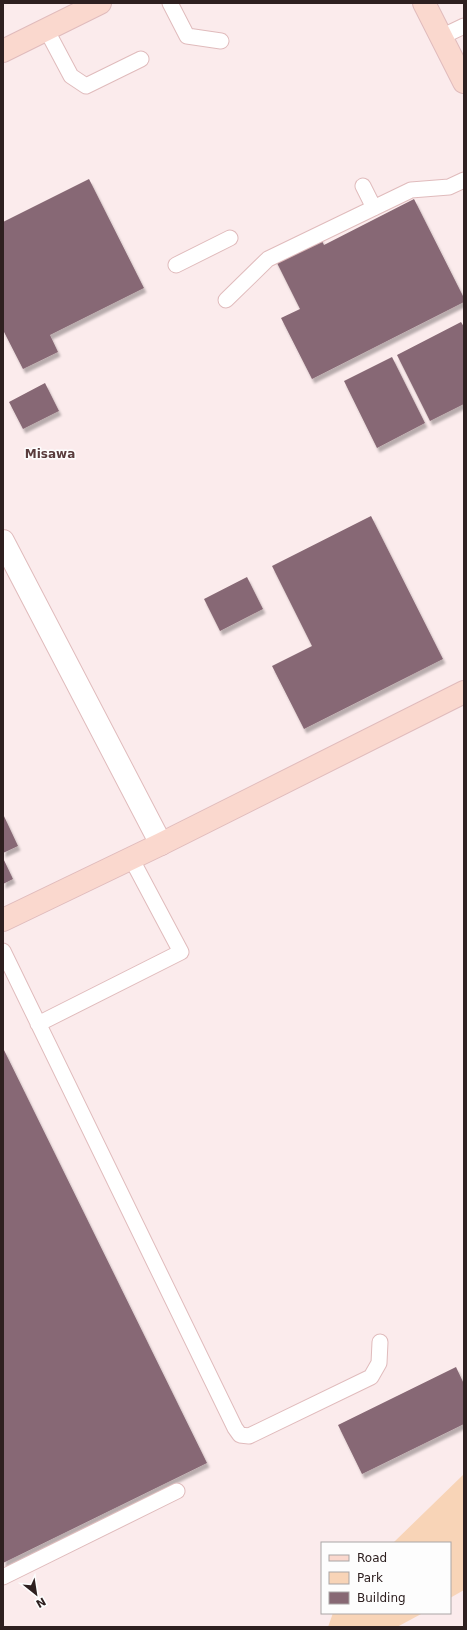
<svg xmlns="http://www.w3.org/2000/svg" width="467" height="1630" viewBox="0 0 467 1630" font-family="'DejaVu Sans',sans-serif">
<defs>
<filter id="shadow"><feDropShadow dx="2.5" dy="4.5" stdDeviation="1" flood-color="#0004"/></filter>
</defs>
<rect width="100%" height="100%" fill="#fbebec"/>
<path fill="#f8d4b7" d="M464,1474V1590L450,1598V1543H393Z
M333,1613H423L397,1627H328Z"/>
<path fill="#876874" filter="url(#shadow)" d="M89,179L144,288L50,335L58,352L23,369L3,330V222Z
M414,199L464,298V302L312,379L281,318L300,309L275,259L320,237L324,245Z
M461,322L464,327V404L430,421L397,355Z
M392,357L425,423L377,448L344,381Z
M45,383L59,411L23,429L9,402Z
M371,516L443,659L304,729L272,666L312,646L272,566Z
M247,577L263,609L220,631L204,599Z
M3,814L18,846L3,853Z
M3,858L13,879L3,884Z
M3,1048L207,1463L3,1563Z
M456,1367L464,1384V1424L362,1474L338,1425Z"/>
<g fill="none" stroke-linecap="round" stroke-linejoin="round">
<defs>
<path id="lane" d="M170,3L187,36L221,41
M46,29L71,76L86,86L141,59
M441,37L464,26
M363,186L374,208
M176,265L230,238
M226,300L268,259L411,190L449,187L464,180
M3,951L235,1428L240,1435L249,1436L371,1377L379,1363L380,1342
M38,1024L181,952L131,858
M3,1577L177,1491"/>
<path id="street" d="M3,541L161,844"/>
<path id="secondary" d="M424,3L464,82
M3,51L100,3
M3,920L161,844L464,692"/>
</defs>
<use href="#lane" stroke="#e0bbbc" stroke-width="17"/>
<use href="#street" stroke="#e0bbbc" stroke-width="24"/>
<use href="#secondary" stroke="#e0bbbc" stroke-width="24"/>
<use href="#lane" stroke="#fff" stroke-width="15"/>
<use href="#street" stroke="#fff" stroke-width="22"/>
<use href="#secondary" stroke="#fad8ce" stroke-width="22"/>
</g>
<g text-anchor="middle" dominant-baseline="central" stroke-width="3" stroke-linejoin="round" paint-order="stroke">
<g font-size="12" font-weight="bold" fill="#5a3c3d" stroke="#fdfdfd">
<text x="50" y="454">Misawa</text>
</g>
</g>
<rect width="467" height="1630" fill="none" stroke="#2e2020" stroke-width="8"/>
<rect x="321" y="1542" width="130" height="72" fill="#fdfdfd" stroke="#aaa5a5"/>
<rect x="329" y="1555" width="20" height="6" fill="#fad8ce" stroke="#aaa5a5"/>
<text x="357" y="1562" font-size="12" fill="#2e2020">Road</text>
<rect x="329" y="1572" width="20" height="12" fill="#f8d4b7" stroke="#aaa5a5"/>
<text x="357" y="1582" font-size="12" fill="#2e2020">Park</text>
<rect x="329" y="1592" width="20" height="12" fill="#876874" stroke="#aaa5a5"/>
<text x="357" y="1602" font-size="12" fill="#2e2020">Building</text>
<g transform="translate(36 1594) rotate(150)" stroke="#fdfdfd" stroke-width="3" paint-order="stroke">
<path d="M0-3L7 15L0 10L-7 15Z" fill="#2e2020"/>
<text y="-6" font-size="11" font-weight="bold" text-anchor="middle" fill="#2e2020">N</text>
</g>
</svg>
